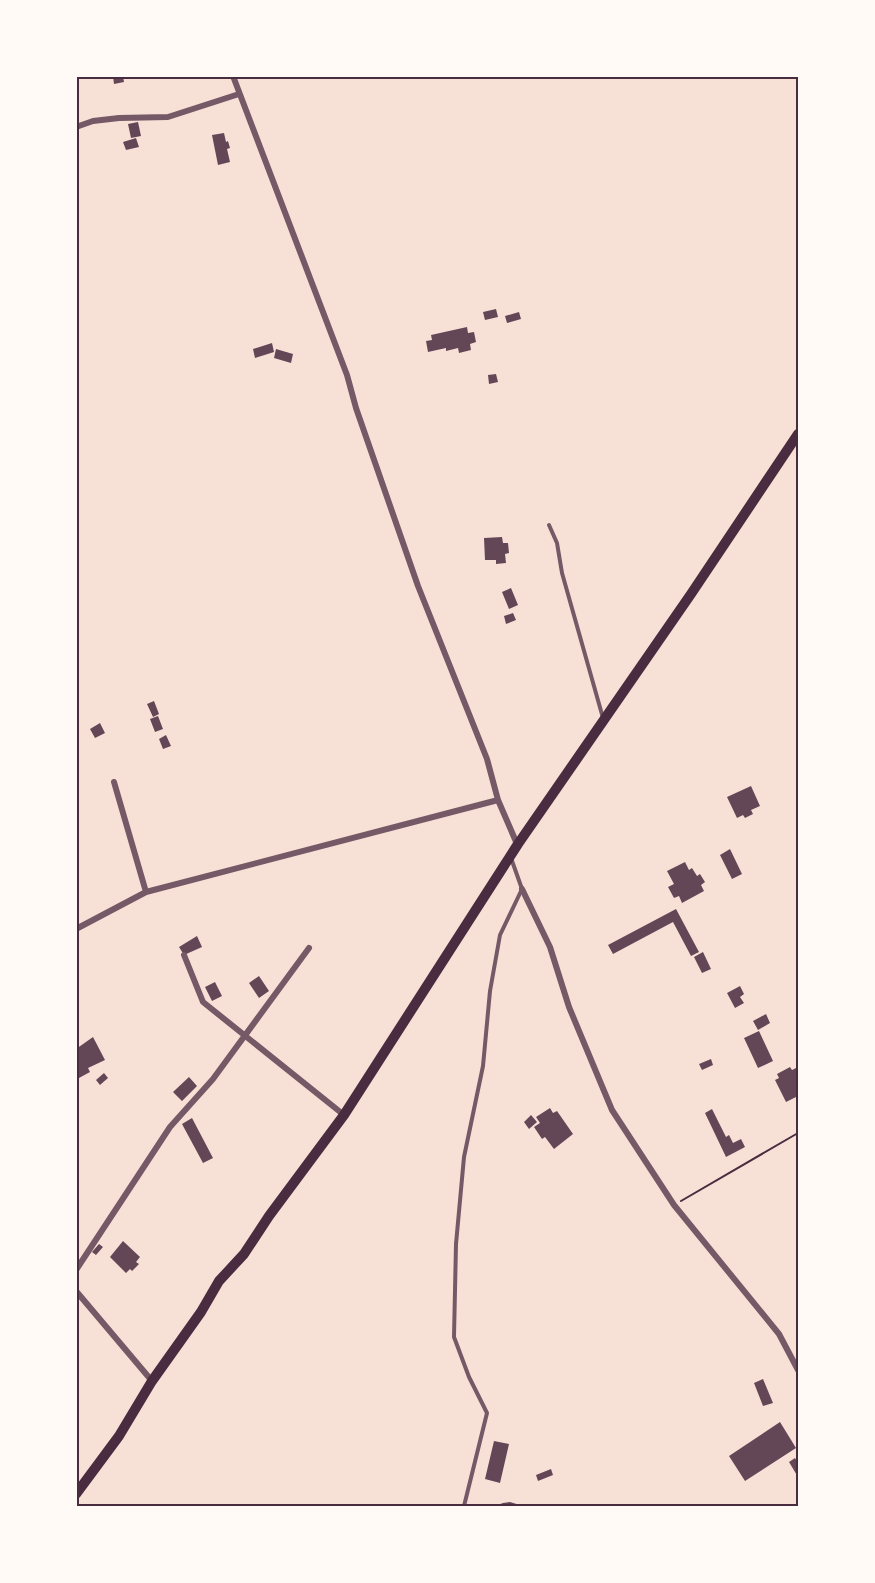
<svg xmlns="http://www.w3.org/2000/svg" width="875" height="1583" viewBox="0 0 875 1583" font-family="'Noto Sans',sans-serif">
<rect width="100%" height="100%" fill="#f7e1d7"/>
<path fill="#644757" d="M113,76H123L124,82L114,84Z
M138,122L141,136L131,138L128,124Z
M224,133L226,142L228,141L230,148L227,149L230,162L218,165L212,135Z
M136,138L139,147L126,150L123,142Z
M496,309L498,317L485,320L483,312Z
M519,312L521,319L507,323L505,316Z
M467,327L468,333L474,332L476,342L470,344L471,350L459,353L458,348L446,351V348L428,352L426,341L432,340L431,335Z
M272,343L274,352L255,358L253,349Z
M276,349L293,354L291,363L274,358Z
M496,374L498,382L489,384L488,375Z
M502,537L503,543H508L509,553L505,554L506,563L496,564V560H485L484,538Z
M511,588L518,605L509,609L502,592Z
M513,613L516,620L506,624L504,616Z
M154,701L159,714L153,717L147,704Z
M158,716L163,729L155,732L150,719Z
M100,723L105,733L95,738L90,729Z
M166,735L171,746L163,749L159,739Z
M751,786L760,806L751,810L753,814L745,818L743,815L737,818L727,797Z
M730,849L742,874L732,879L720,855Z
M685,862L689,870L692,868L697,876L700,874L705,882L701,885L704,891L682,903L679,896L674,898L668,887L674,884L667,871Z
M676,909L699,952L691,956L673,922L613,954L608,945Z
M197,936L202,947L184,955L179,947Z
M703,952L711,969L702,973L694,957Z
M259,976L269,991L259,998L249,983Z
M215,982L222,996L212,1001L205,987Z
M740,986L744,994L740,997L744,1003L735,1008L727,993Z
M766,1014L770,1023L758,1030L753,1021Z
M759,1031L773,1061L758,1068L744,1038Z
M93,1037L105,1060L88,1068L90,1072L79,1078L76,1072V1049Z
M711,1059L713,1065L702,1070L699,1064Z
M790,1067L792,1070L798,1067V1096L786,1102L775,1080L779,1078L777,1074Z
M104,1073L108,1078L100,1085L96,1080Z
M189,1077L197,1086L182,1101L173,1092Z
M550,1108L553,1113L557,1111L573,1134L554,1149L545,1137L542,1139L534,1127L540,1123L536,1117Z
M712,1109L726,1137L729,1135L733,1143L741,1139L745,1147L726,1157L705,1113Z
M531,1115L537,1122L529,1129L524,1122Z
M192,1118L213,1158L203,1163L182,1124Z
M123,1241L140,1257L136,1262L139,1264L132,1271L130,1269L126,1273L110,1257Z
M99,1244L103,1247L96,1255L92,1252Z
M763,1379L773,1403L763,1406L754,1383Z
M780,1422L796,1448L745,1481L729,1456Z
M494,1441L509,1444L500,1483L485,1479Z
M795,1458L798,1463V1477L789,1462Z
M551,1469L553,1475L538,1481L536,1475Z
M510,1502L523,1506H495L503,1503Z"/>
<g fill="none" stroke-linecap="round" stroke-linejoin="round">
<path stroke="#4a2c40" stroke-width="2" d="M681,1201L798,1133"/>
<path stroke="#755966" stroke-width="4" d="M549,525L557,543L562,573L603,718
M464,1506L487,1413L469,1377L454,1337L456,1244L464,1157L483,1066L490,991L500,935L522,889L511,858"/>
<path stroke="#755966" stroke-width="6" d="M233,76L347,375L356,408L418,586L487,759L498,800L517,844
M76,127L93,121L119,118L168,117L239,94
M114,782L146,892
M522,889L550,947L569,1007L612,1110L674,1205L779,1334L798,1370
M76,929L146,892L498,800
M184,955L203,1002L344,1115
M76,1270L170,1127L213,1079L309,948
M76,1291L152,1381"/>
<path stroke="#4a2c40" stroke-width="10" d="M76,1494L119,1436L152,1381L201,1312L219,1281L244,1254L269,1216L344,1115L518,844L691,594L798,434"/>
</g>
<rect width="875" height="1583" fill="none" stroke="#fffaf5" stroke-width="156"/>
<rect x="78" y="78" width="719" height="1427" fill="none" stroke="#4a2c40" stroke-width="2"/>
</svg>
